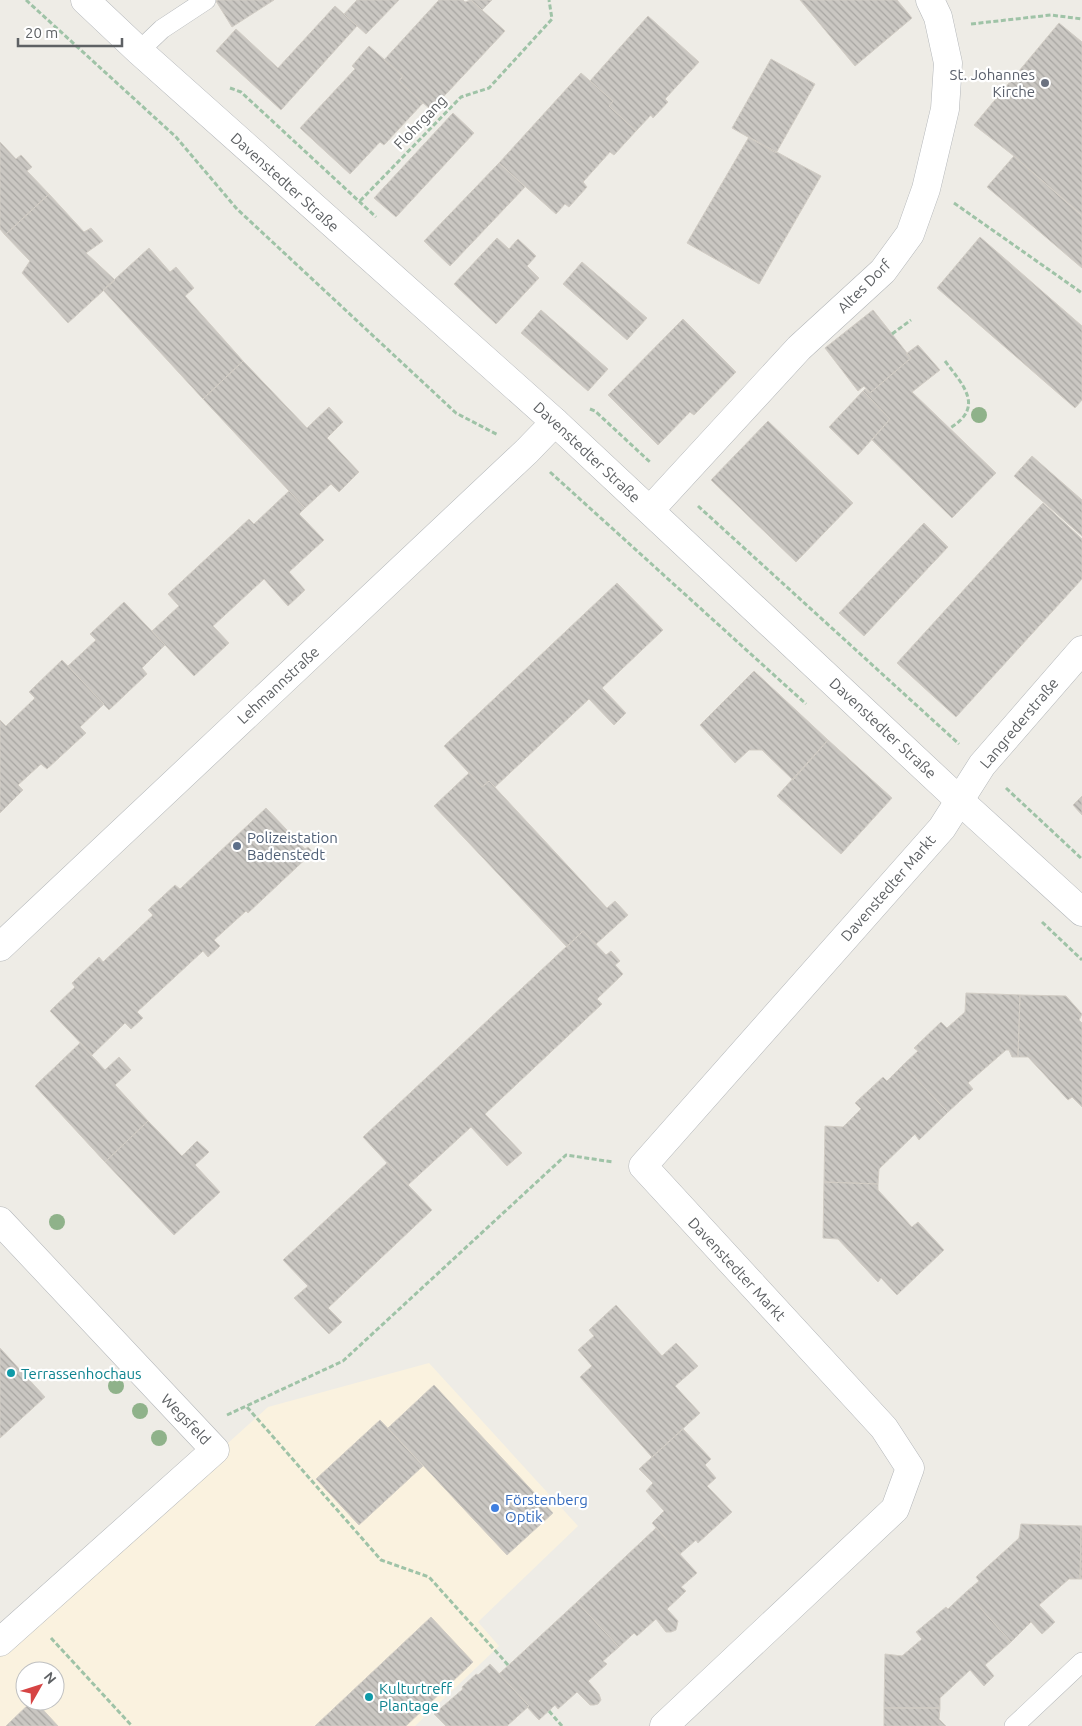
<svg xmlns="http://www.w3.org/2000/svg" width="1082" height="1726" viewBox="0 0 1082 1726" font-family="Ubuntu,sans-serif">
<defs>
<pattern id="building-back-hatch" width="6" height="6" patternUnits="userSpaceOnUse" patternTransform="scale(1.25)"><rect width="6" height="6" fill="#cac7c2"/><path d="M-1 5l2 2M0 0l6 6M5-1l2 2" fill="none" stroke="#a7a5a1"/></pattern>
</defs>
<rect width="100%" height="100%" fill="#eeece6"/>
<path fill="#faf2df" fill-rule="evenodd" d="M429,1363L578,1526L478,1622L499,1646L415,1726H0V1649L268,1407ZM25,1671H55V1701H25Z"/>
<path fill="url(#building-back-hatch)" stroke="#d2cdc5" d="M218,0H274L232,27L216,1Z
M357,0H399L366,34L344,14Z
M439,0H463L465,2L471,0L505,31L431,110L399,81L403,76L384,60Z
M471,0H492L482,10Z
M800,0H897L912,18L855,66Z
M335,6L357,26L281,110L216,51L236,29L278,68Z
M648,16L699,62L665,99L668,102L653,118L651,115L636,131L609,106L613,101L590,81Z
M1059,23L1082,42V215L1014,156L974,125Z
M369,46L403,76L399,81L423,103L384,145L380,142L350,174L300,128L355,69L352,66Z
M771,59L815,84L776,153L732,128Z
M581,73L613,101L609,106L636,131L614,155L610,152L583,182L587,187L569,207L565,204L556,214L499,163Z
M453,113L474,133L396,217L374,198Z
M749,137L821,176L759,284L687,243Z
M0,142L16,159L21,155L32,167L27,171L49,194L5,235L0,229Z
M1014,156L1082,216V268L987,187Z
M499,163L525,187L450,266L424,241Z
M49,194L84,232L91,228L103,241L86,253L115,280L68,323L22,273L30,261L5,235Z
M980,237L1082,326V400L1075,408L937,288Z
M497,238L509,249L518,239L536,256L527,266L539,278L496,324L454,284Z
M149,248L170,272L176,267L194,288L185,296L243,361L203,399L103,290Z
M582,262L647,318L627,340L563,284Z
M541,310L608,369L588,391L521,333Z
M873,310L911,358L870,393L864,386L858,391L825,348Z
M683,319L736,372L694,415L690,412L658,445L608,395Z
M918,345L940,370L912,392L996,473L952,518L872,440L890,419L863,391L865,389L870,393L911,358L906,354Z
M243,361L307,428L329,407L343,422L327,438L359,472L339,492L331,484L305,508L203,399Z
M863,391L890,419L858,455L829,427Z
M768,421L853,503L796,562L711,480Z
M1032,456L1082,500V536L1014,476Z
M289,491L305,508L299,514L324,540L289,572L305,590L288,606L264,579L213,626L229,643L194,676L152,631L179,606L168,594L249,519L254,524Z
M1043,503L1082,539V579L956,717L897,663Z
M924,523L948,547L864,636L839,613Z
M617,583L663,630L602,688L626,713L614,725L589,699L495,787L489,781L482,787L444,746Z
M124,602L165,645L142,668L147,674L109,710L68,666L96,640L90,634Z
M62,660L104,704L80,727L86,733L47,769L41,764L18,785L23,790L0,813V720L6,726L35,698L29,692Z
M754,671L828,740L793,780L762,750H749L735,763L700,725Z
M828,740L892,798L841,854L777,796Z
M469,773L482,787L489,781L607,908L615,901L628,915L596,944L583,931L567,947L434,806Z
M1082,796V815L1073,805Z
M266,808L305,849L308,847L313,852L248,913L246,911L214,940L220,946L208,957L203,951L137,1012L143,1018L131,1029L125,1023L92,1055L50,1011L75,987L72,983L99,957L103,962L153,915L148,910L175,885L180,889Z
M583,931L606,955L611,951L620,961L615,965L623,974L597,999L602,1004L485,1114L522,1153L507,1166L471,1127L408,1185L363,1137Z
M966,993L1020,995L1018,1057H1012L1009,1050H1006L968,1083L973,1089L948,1112L903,1065L918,1051L914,1048L941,1022L947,1028L965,1012Z
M1020,995L1066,996L1082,1014L1079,1020L1082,1023V1107L1072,1097L1068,1100L1028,1057H1018Z
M80,1043L105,1070L119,1057L131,1070L115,1085L148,1121L105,1162L35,1086Z
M903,1065L948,1112L919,1140L915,1134L879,1169L878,1184L824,1182L825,1126L843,1127L861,1109L855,1103L883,1077L887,1081Z
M148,1121L182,1156L197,1141L209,1152L195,1165L220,1192L174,1235L105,1162Z
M387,1163L432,1210L328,1308L342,1322L329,1334L294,1298L308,1286L283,1260Z
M824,1182L878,1184V1190L912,1227L918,1222L944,1250L897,1295L881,1278L878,1282L838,1239L823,1238Z
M616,1305L662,1356L676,1343L698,1366L675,1386L700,1413L652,1457L580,1377L592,1366L578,1350L594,1336L589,1330Z
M0,1348L45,1397L0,1438Z
M434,1385L553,1513L507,1555L388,1428Z
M380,1420L423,1466L359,1525L316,1479Z
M683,1429L711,1459L705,1465L716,1478L707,1486L732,1512L698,1543L696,1540L680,1554L652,1523L664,1511L646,1491L653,1483L639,1469Z
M1021,1524L1081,1526L1080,1579H1069L1039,1605L1055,1622L1042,1634L1031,1622L1011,1642L966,1592L979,1581L976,1577L1019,1538Z
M1081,1526H1082V1579H1080Z
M656,1528L697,1573L681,1587L686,1591L667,1609L678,1621L676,1630L671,1632H666L656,1619L637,1636L634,1633L619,1647L577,1602Z
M966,1592L1011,1642L985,1665L994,1676L984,1686L970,1670L940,1698V1708H884L885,1654L902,1656L922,1639L916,1632L946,1607L948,1609Z
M577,1602L619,1647L603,1661L607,1664L588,1681L599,1694L601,1700L598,1704L594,1705H590L577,1692L558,1709L555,1705L539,1720L527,1707L529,1706L499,1674Z
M431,1617L473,1662L406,1726H315Z
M490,1664L529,1706L507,1726H446L434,1714L463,1689L462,1687L476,1674L478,1675Z
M32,1701H35L58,1726H6Z
M884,1708H940L939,1719L946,1726H884Z"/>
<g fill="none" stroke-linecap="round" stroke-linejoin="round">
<defs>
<path id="lane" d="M139,51L162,29L206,0
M1014,1726L1082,1662"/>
<path id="street" d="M650,510L799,348L883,271L910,234L926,189L945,109L948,63L938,17L930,0
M0,947L527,451L555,422
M0,1221L215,1450L0,1642
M664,1726L895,1509L910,1468L884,1428L643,1166L942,828L982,765L1082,650"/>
<path id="secondary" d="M85,0L139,51L555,422L959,800L1082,912"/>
</defs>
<use href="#lane" stroke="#b3b6b9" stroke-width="20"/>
<use href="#street" stroke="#b3b6b9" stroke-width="29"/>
<use href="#secondary" stroke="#b2b5b9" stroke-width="29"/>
<path stroke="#9fc3a7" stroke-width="3" stroke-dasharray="5 2.5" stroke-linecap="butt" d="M26,0L176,137L237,209L456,413L498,435
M971,24L1051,15L1082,19
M230,88L241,92L376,217
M360,201L461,97L489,88L552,19L549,0
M954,203L1082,293
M892,334L911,320
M945,361C963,385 985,407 950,428
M590,409L595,411L651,463
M550,472L806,704
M698,506L959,744
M1006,788L1082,859
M1042,922L1082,960
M247,1407L381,1560L429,1577L509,1666
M227,1415L343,1361L566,1155L613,1162
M51,1638L132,1726
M549,1711L562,1726"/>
<use href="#lane" stroke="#fff" stroke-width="19"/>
<use href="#street" stroke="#fff" stroke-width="28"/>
<use href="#secondary" stroke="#fff" stroke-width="28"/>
</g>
<g fill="#8fb28a">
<circle cx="979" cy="415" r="8"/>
<circle cx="57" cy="1222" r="8"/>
<circle cx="116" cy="1386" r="8"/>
<circle cx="140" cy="1411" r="8"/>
<circle cx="159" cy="1438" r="8"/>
</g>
<circle fill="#6b7280" stroke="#fff" stroke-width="2" cx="1045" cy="83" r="5"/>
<circle fill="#5c6f8a" stroke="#fff" stroke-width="2" cx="237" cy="846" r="5"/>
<g fill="#0f9aa8" stroke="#fff" stroke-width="2">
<circle cx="11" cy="1373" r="5"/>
<circle cx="369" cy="1697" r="5"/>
</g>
<circle fill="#3f7fe0" stroke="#fff" stroke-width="2" cx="495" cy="1508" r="5"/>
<g text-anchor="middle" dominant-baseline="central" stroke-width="4.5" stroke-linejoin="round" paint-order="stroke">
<g font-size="15" fill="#5b616d" stroke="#fff" text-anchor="end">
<text x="1035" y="74">St. Johannes<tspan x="1035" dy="17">Kirche</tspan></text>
</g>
<g font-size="15" fill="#5e6164" stroke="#fff">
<text transform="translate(420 122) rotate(-46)">Flohrgang</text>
<text transform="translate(285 182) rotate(42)">Davenstedter Straße</text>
<text transform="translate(864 286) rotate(-45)">Altes Dorf</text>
<text transform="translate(587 452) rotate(43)">Davenstedter Straße</text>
<text transform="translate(278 685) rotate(-43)">Lehmannstraße</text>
<text transform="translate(1019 723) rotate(-50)">Langrederstraße</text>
<text transform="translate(883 728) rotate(43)">Davenstedter Straße</text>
<text transform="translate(888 888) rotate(-49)">Davenstedter Markt</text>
<text transform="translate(737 1269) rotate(47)">Davenstedter Markt</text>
<text transform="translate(186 1419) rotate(46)">Wegsfeld</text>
</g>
<g font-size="15" fill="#4e5e75" stroke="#fff" text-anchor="start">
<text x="247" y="837">Polizeistation<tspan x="247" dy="17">Badenstedt</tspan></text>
</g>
<g font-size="15" fill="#0d838f" stroke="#fff" text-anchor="start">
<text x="21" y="1373">Terrassenhochaus</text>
<text x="379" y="1688">Kulturtreff<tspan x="379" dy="17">Plantage</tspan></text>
</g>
<g font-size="15" fill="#366cbe" stroke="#fff" text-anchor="start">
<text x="505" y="1499">Förstenberg<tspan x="505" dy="17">Optik</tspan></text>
</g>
</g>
<g transform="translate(40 1686) rotate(51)"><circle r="24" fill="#ffffff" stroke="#bfc0c1"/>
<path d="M0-4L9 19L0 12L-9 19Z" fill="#d64444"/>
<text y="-8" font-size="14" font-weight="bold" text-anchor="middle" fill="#5e6164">N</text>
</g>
<path d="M18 38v8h104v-8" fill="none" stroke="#5e6164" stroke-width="2.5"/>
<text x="25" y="38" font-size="15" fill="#5e6164" stroke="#ffffff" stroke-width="4" paint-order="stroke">20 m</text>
</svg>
